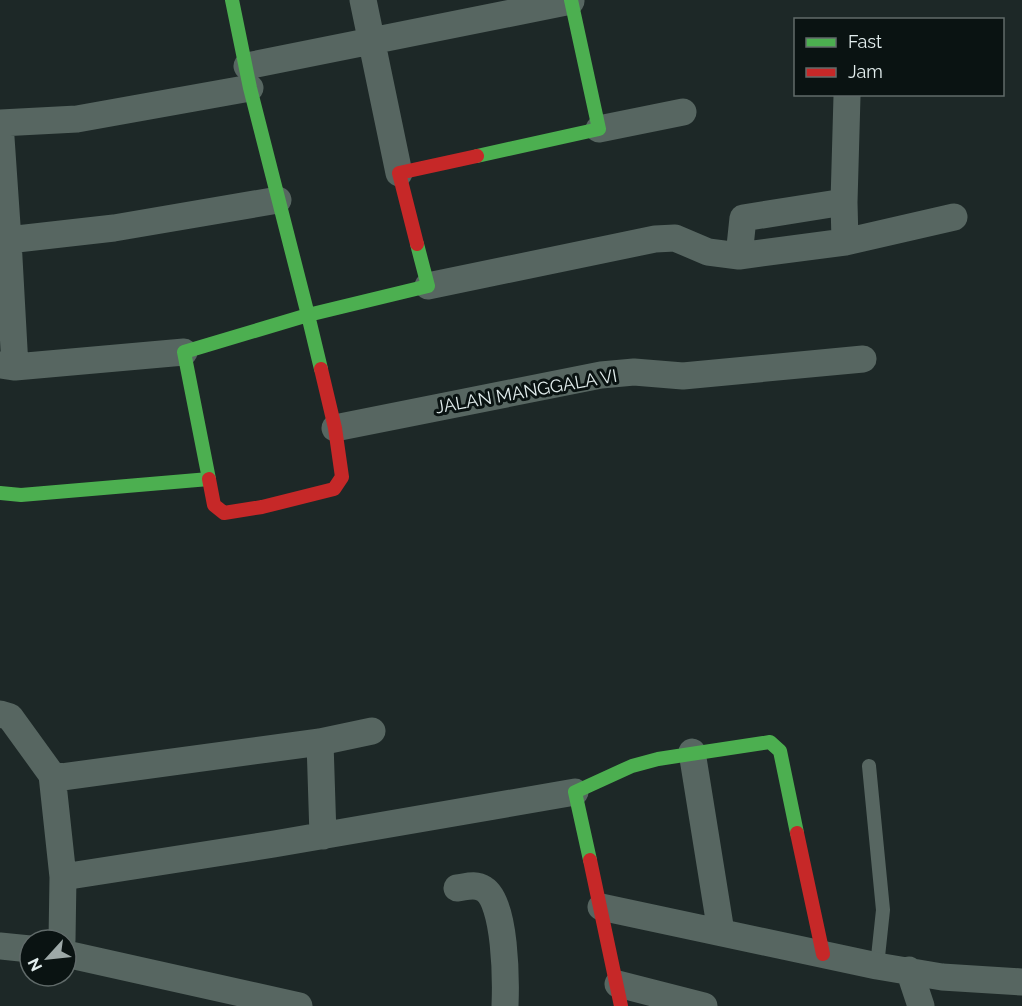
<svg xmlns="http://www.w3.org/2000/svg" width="1022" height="1006" viewBox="0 0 1022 1006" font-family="Raleway,sans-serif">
<rect width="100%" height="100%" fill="#1d2827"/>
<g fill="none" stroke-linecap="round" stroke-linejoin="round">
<path stroke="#576661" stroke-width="14" d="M869,766L883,910L877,966"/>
<path stroke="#576661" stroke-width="27" d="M363,0L399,173
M247,66L571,1
M0,123L77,119L250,88
M599,129L683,112
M0,239L8,240L0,123
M845,242L844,202L847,96
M739,256L743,218L844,202
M428,286L655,239L675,238L708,252L739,256L845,242L954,217
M0,365L15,367L184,352
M15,367L8,240L114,228L278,200
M335,428L601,375L634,372L683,376L863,359
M0,714L10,717L52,775L62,777L320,742L372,731
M320,742L323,836
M692,752L721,932
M52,775L63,877
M457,888C466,887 475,883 484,889C506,902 506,982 505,1006
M601,907L877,966L942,977L1022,982
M62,940L63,877L274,844L575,792
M0,946L30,949
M66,954L299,1006
M909,970L921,1006
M618,984L704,1006"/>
<path stroke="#4caf50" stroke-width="14" d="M232,0L250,88L308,315L428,286L417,244
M477,156L599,129L571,0
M0,493L21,495L209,479L184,352L308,315L321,369
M590,860L575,792L632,766L658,759L770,742L780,751L797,833"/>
<path stroke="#c62828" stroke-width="14" d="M417,244L399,173L477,156
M209,479L214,505L224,513L262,507L334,489L342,477L335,428L321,369
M797,833L823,954
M590,860L621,1006"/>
</g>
<g text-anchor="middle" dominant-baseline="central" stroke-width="6" stroke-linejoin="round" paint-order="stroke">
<g font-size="18" fill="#e3eeee" stroke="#0a1312">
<text transform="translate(526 391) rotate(-10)">JALAN MANGGALA VI</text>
</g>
</g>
<rect x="794" y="18" width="210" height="78" fill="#0a1312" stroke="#616b6a" stroke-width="1.5"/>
<rect x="806" y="38" width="30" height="9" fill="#4caf50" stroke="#616b6a" stroke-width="1.5"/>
<text x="848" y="48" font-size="18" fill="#e3eeee">Fast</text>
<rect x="806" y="68" width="30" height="9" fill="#c62828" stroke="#616b6a" stroke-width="1.5"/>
<text x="848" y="78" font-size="18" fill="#e3eeee">Jam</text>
<g transform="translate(48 958) rotate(243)"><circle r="28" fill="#0a1312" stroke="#616b6a" stroke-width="1.5"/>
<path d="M0-4.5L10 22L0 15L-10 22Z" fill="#9ea9a8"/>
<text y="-9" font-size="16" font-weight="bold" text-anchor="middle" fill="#e3eeee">N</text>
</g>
</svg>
